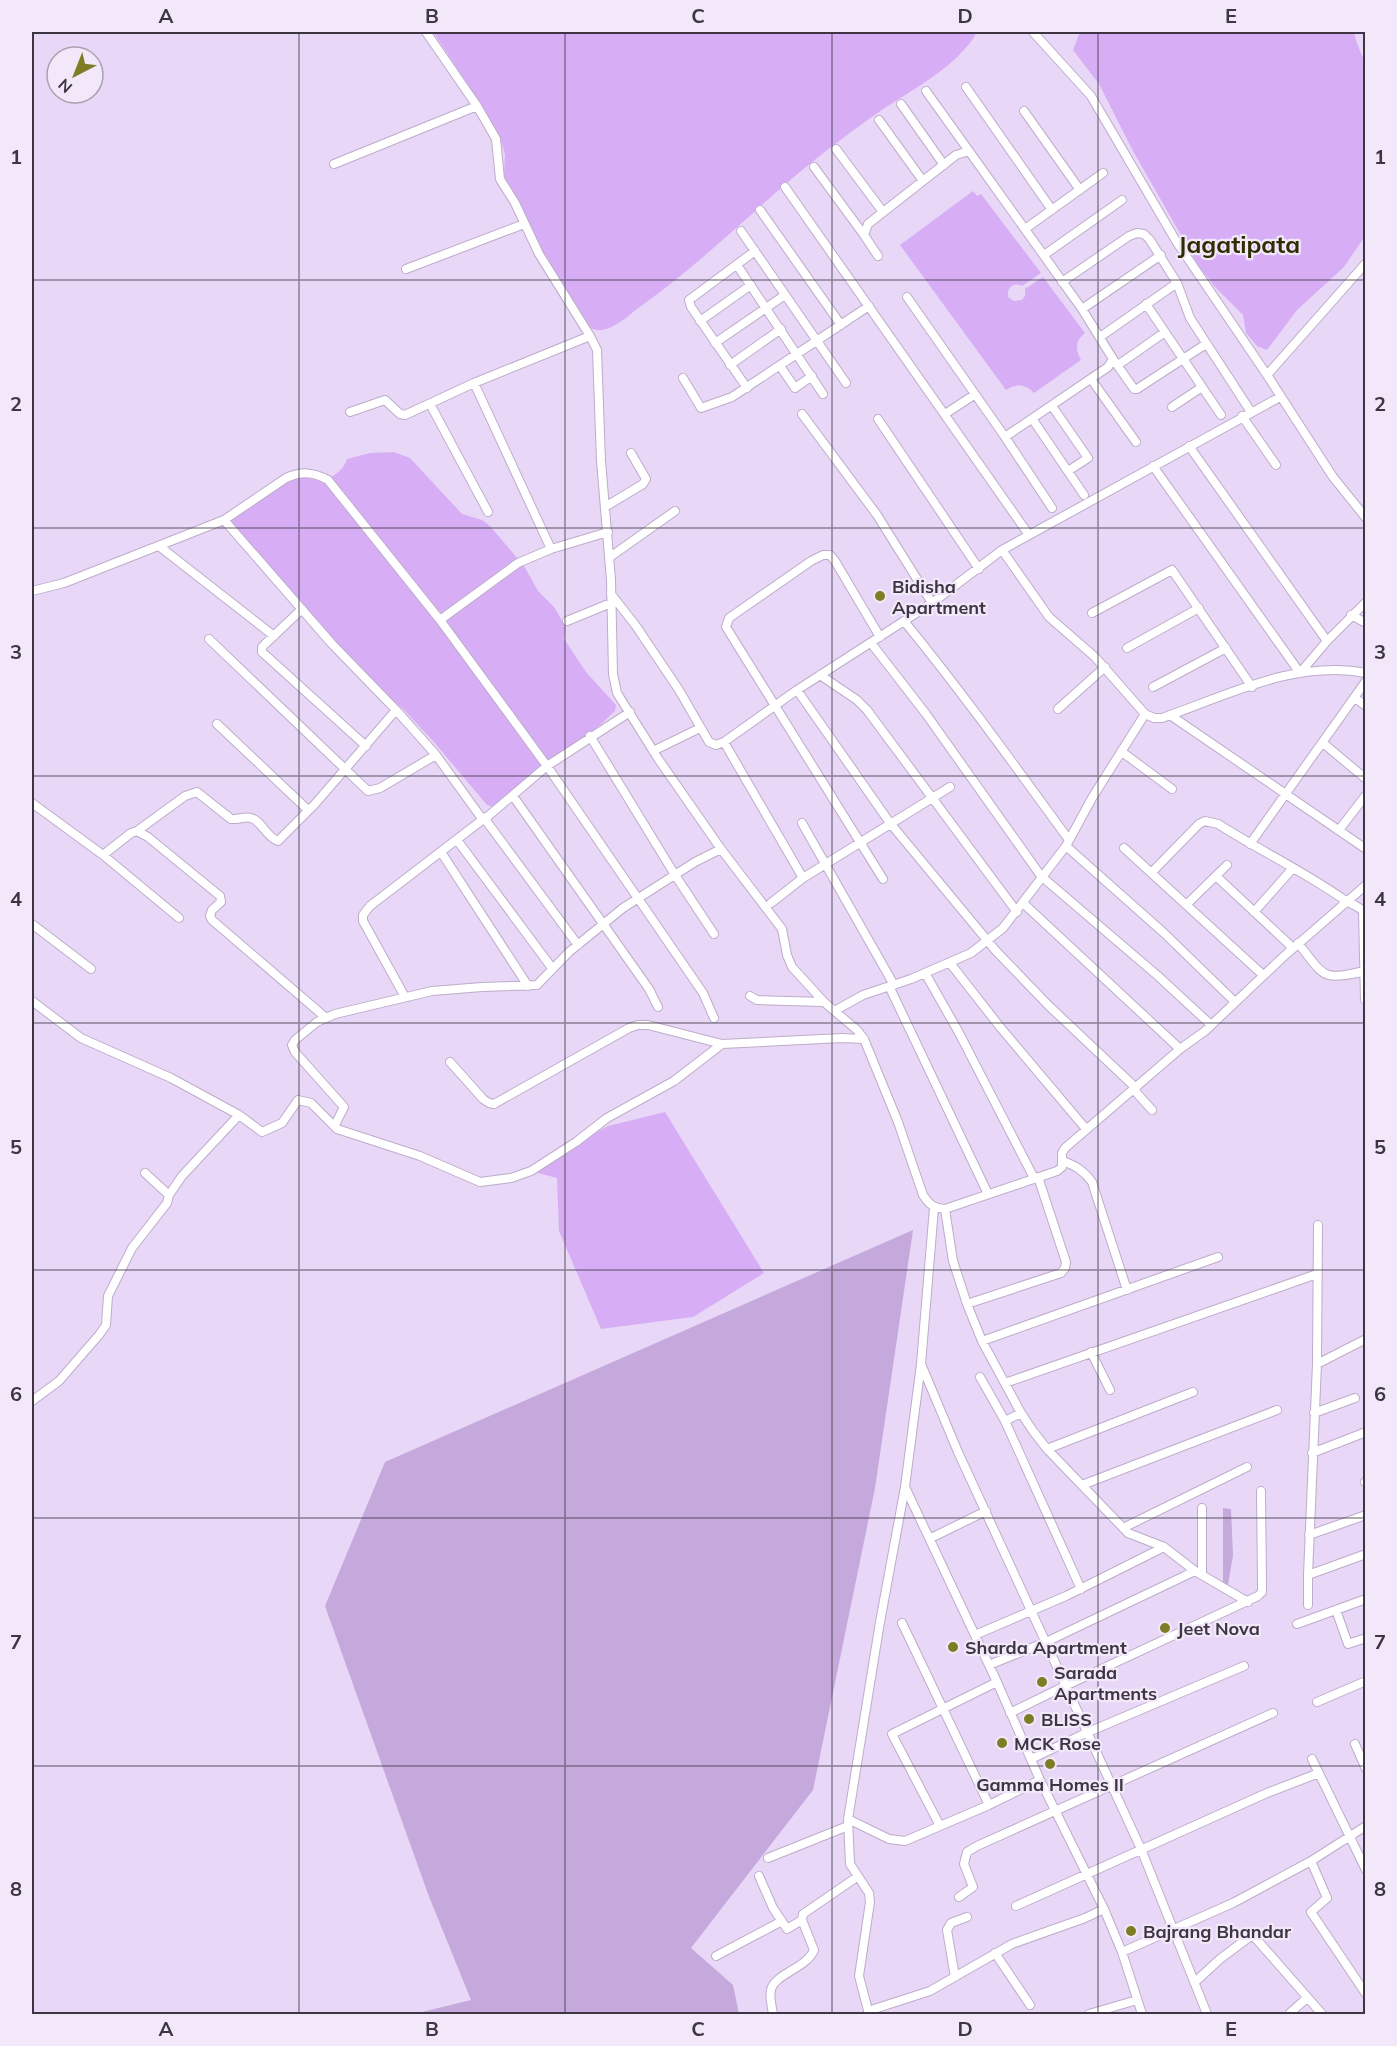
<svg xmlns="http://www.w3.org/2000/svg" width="1397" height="2046" viewBox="0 0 1397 2046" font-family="Mulish,sans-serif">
<rect width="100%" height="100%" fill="#e8d7f6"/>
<path fill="#c5a9dc" d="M913,1230L875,1488L813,1790L691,1948L733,1985L739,2014H414L471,2000L428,1894L325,1606L385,1462Z
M1223,1508L1231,1509L1233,1555L1228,1585L1223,1583Z"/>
<path fill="#d7aef5" d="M433,32H977C958,67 909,91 876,114C833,144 791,178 752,214C715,247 678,280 637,309C627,317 615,328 602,330C597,331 593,329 589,327L547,261L518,201L506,183L504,173L505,155L502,144L478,100Z
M1080,32H1354C1356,43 1361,52 1365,63V236L1344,267L1297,310L1267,350L1257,346L1246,333L1243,315L1215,287L1198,265L1133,151L1099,84L1073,50Z
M973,191L977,196L981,194L1041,273L1022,286C1013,282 1007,287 1008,297L1014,301L1022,300L1025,296V289L1043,277L1085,333C1075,341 1075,349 1081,360L1034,393C1026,384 1017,383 1006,390L900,245Z
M394,452L410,458L462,514L482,520L490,526L524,566L538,591L554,607L566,627L564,639L586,672L616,705L615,711L600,725L493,807L487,805L433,741L404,710L370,681L238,532L230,520L234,515L295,478C307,476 310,480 320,480C332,479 344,470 347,459L370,453Z
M665,1112L764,1273L693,1317L601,1329L559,1231L557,1178L534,1172L535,1167L608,1126Z"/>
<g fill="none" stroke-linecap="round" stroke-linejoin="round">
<defs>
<path id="street" d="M426,32L477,106L496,139L500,179L515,203L539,254L590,336L597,350L601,461L611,580L613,674L617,693L659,760L721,849L782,929L787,955L792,967L824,1002L857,1030L864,1039L898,1122L923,1195C929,1204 933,1208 945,1209L1057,1171L1062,1167V1153L1065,1148L1180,1049L1205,1031L1282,958L1366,885
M1033,32L1091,96L1176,241L1267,375L1333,477L1366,518
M966,87L1052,210
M926,91L969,151
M901,104L944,165
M1024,111L1080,190
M879,120L923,181
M836,149L883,212
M334,164L477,106
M814,167L864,235
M785,187L1029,535
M760,210L841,325
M1025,229L1103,173
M741,231L846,383
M1044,255L1122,200
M878,256L864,235L868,224L956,155L969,151L1082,309L1113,359L1108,367L1005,437L907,297
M737,265L823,394
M406,269L524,224
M1062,282L1129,236L1137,233L1144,234L1150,240L1177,283L1190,318L1251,412
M1146,304L1221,415
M1082,309L1161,255
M700,321L751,285
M1100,337L1177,283
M715,343L785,295
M1113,359L1134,389H1137L1206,344
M730,365L781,329
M1118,365L1165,332
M780,366L795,388L812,376
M1267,375L1366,263
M683,378L701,408L732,397L869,306
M1091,379L1136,442
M474,383L551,549
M747,388L691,307L689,300L755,251
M430,404L488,512
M1052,406L1088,458L1068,471
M1172,407L1202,387
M350,412L385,400L400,414L405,415L474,383L590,336
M802,414L877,515L932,603
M945,414L974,395
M1242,416L1276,465
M878,419L979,569
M1033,420L1084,495
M1005,437L1052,508
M1189,446L1327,641
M1153,466L1300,673L1327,641L1366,602
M605,507L643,484L646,479L631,453
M224,520L332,644L396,710L436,755L483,820
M159,546L274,636
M1002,550L1049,617L1095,657L1145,714L1154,718H1162C1226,696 1296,659 1366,673
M610,557L675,511
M32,591L64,583L224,520L286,478C302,471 313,472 328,480L440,620L547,766L703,993L714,1018
M611,594L636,626L679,690L709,742L716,745L724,742L797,690L932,603L1002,550L1280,397
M302,609L265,644L262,647V652L366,746
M1092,613L1172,570L1252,687
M1351,615L1366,623
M440,620L518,563L551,549L608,532
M567,621L611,603
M904,621C962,692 1015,766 1069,840
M880,637L835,561L830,555H823L811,561L729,618L726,627L883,879
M209,639L368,791L380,788L436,755
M871,643L926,714L1041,876L1158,976L1211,1025
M1127,648L1199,608
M820,675L857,700L867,710L1017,912
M1153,687L1226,648
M797,690L890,823L996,951L1048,1005L1136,1088
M1355,698L1366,706
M1058,709L1105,667
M1170,715L1366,849
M217,724L308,810
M590,736L675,875L714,934
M724,742L803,878
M1323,743L1366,779
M653,751L700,728
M1122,752L1172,789
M513,796L649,989L658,1007
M32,803L103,855L179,918
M802,823L894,985
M1339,830L1366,795
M137,831L185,796L197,792L231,819C238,820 245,816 251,818C262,821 266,837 278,841L315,804L396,710
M457,840L552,968
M1250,844L1366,681
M1066,846L1164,933L1235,1002
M1124,848L1263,975
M721,849L695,862L623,908L569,952L537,985L482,987L432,991L335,1014L317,1022L295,1040L292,1045L295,1052L344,1107L335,1125L337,1129L420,1156L480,1182L511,1178L531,1171L576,1142L607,1118L674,1081L722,1044
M441,852L528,986
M103,855L131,833L137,831L148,837L220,896L221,902L212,910L210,916L212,920L325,1017
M1151,873L1199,824L1205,821L1218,824C1259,850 1303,871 1343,899C1350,904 1357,905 1363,911L1365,1000
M1216,876L1293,948
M771,903L803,878L950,787
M1023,903L1180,1049
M1186,905L1227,865
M1254,912L1293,868
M32,924L91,969
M1298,943C1325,977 1321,981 1365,971
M578,945L487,822V817L547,766L630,712
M950,963L1000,1027L1086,1129
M925,973L958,1031L1034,1178
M889,986L988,1194
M750,996L757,1000L824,1002
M405,997L363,921V915L370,906L486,817
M32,1001L81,1038L171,1078L239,1115L262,1132L282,1123L298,1100L311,1103L336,1128
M836,1010L863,995L911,979L971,953L1003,928L1066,846L1092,798L1145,714
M450,1062L483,1099L489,1103L494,1104L629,1028L638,1025H648L722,1044L842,1038L864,1039
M1134,1090L1152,1110
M1063,1161C1076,1166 1084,1171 1092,1182L1127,1290
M169,1195L182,1176L239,1115
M945,1209L953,1261L967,1304L982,1341L1021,1413L1033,1431L1047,1449L1128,1533L1164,1547L1195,1571L1248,1602
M967,1304L1061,1273L1065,1268L1066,1262L1038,1177
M982,1341L1218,1257
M1091,1352L1110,1390
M921,1364L958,1452L1141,1849L1207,2014
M1317,1364L1366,1339
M980,1377L1005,1421L1081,1589
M1005,1383L1317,1274
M32,1401L59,1381L99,1335L106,1325L108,1296L132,1248L167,1203L169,1195L145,1173
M1314,1413L1355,1398
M1005,1421L1021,1413
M1047,1449L1193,1392
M1312,1453L1366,1432
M1365,1482L1366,1483
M1082,1485L1277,1410
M905,1487L997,1682L1040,1780L1104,1909L1122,1952L1142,2014
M1123,1528L1247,1467
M1309,1535L1366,1515
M931,1538L986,1511
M1202,1575V1508
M1308,1575L1317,1364L1318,1225
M1308,1605V1575L1366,1554
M1336,1610L1348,1644L1366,1638
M902,1623L989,1805
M1297,1624L1366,1599
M975,1635L1066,1596L1164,1547
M989,1665L1046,1642L1195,1571
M1317,1702L1366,1681
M1010,1713L1065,1686L1258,1596L1262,1592V1583L1261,1491
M1355,1744L1366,1769
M1031,1759L1086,1733L1244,1666
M1312,1759L1366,1870
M848,1819L889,1839L905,1841L989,1805L1040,1780
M940,1826L892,1734L997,1682
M768,1858L848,1826
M1311,1861L1327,1898L1311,1912L1366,1994
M759,1876L773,1908L787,1929L802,1920
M959,1897L973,1887L964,1864L967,1852L977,1846L1273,1713
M1016,1906L1267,1793L1319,1773
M1122,1952L1233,1903L1311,1861L1366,1826
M995,1953L1030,2005
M716,1956L782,1921
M955,1977L947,1930L951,1923L967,1917
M1195,1982L1220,1959L1252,1935L1258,1941L1322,2014
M868,2011L930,1991L1012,1944L1085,1918L1104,1909
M1290,2013L1307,1998
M773,2014C772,2007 769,1997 771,1990C774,1974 807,1968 814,1950L802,1920L803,1914L857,1877
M869,2014L859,1976L870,1902L869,1893L850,1864L848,1819L880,1622L905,1487L921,1364L934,1208
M1089,2014L1137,2000"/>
</defs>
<use href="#street" stroke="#bdacca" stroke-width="10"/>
<use href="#street" stroke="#fff" stroke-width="8"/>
</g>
<path fill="none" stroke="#3d3642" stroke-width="1.5" stroke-opacity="0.55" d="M299,32V2014M565,32V2014M832,32V2014M1098,32V2014M32,280H1366M32,528H1366M32,776H1366M32,1023H1366M32,1270H1366M32,1518H1366M32,1766H1366"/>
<g fill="#7e7d25" stroke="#f2e8fa" stroke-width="2">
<circle cx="880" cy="596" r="6"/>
<circle cx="1165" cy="1628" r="6"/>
<circle cx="953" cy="1647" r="6"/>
<circle cx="1042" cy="1682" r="6"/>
<circle cx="1029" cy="1719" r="6"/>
<circle cx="1002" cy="1743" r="6"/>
<circle cx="1050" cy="1764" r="6"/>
<circle cx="1131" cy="1931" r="6"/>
</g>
<g text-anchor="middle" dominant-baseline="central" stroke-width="4.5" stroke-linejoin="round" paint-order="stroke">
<g font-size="18" font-weight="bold" fill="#3d3642" stroke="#f2e8fa" text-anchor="start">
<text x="892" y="586">Bidisha<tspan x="892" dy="21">Apartment</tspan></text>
<text x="1177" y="1628">Jeet Nova</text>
<text x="965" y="1647">Sharda Apartment</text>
<text x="1054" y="1672">Sarada<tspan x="1054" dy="21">Apartments</tspan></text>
<text x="1041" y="1719">BLISS</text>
<text x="1014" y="1743">MCK Rose</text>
<text x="1050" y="1784" text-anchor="middle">Gamma Homes II</text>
<text x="1143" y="1931">Bajrang Bhandar</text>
</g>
<g font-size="24" font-weight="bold" fill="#2e2d03" stroke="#f2e8fa">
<text x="1239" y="244">Jagatipata</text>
</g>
</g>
<rect width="1397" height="2046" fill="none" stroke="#f2e8fa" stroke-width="66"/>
<g transform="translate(75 75) rotate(222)"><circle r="28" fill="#f2e8fa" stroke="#aaa1b0" stroke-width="1.5"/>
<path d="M0-4.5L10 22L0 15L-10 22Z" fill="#7e7d25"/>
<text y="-9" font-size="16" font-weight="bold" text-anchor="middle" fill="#3d3642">N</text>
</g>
<rect x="33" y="33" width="1331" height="1980" fill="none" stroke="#3d3642" stroke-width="2"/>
<g font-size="20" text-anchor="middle" font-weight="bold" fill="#3d3642">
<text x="166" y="23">A</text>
<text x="432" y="23">B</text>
<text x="698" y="23">C</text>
<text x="965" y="23">D</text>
<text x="1231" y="23">E</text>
<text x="16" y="164">1</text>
<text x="1380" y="164">1</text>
<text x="16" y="411">2</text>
<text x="1380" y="411">2</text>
<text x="16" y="659">3</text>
<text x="1380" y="659">3</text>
<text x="16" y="906">4</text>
<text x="1380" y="906">4</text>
<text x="16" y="1154">5</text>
<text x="1380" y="1154">5</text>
<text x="16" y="1401">6</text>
<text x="1380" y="1401">6</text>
<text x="16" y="1649">7</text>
<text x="1380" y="1649">7</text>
<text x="16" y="1896">8</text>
<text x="1380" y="1896">8</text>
<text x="166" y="2036">A</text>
<text x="432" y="2036">B</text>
<text x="698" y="2036">C</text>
<text x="965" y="2036">D</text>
<text x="1231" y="2036">E</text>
</g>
</svg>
